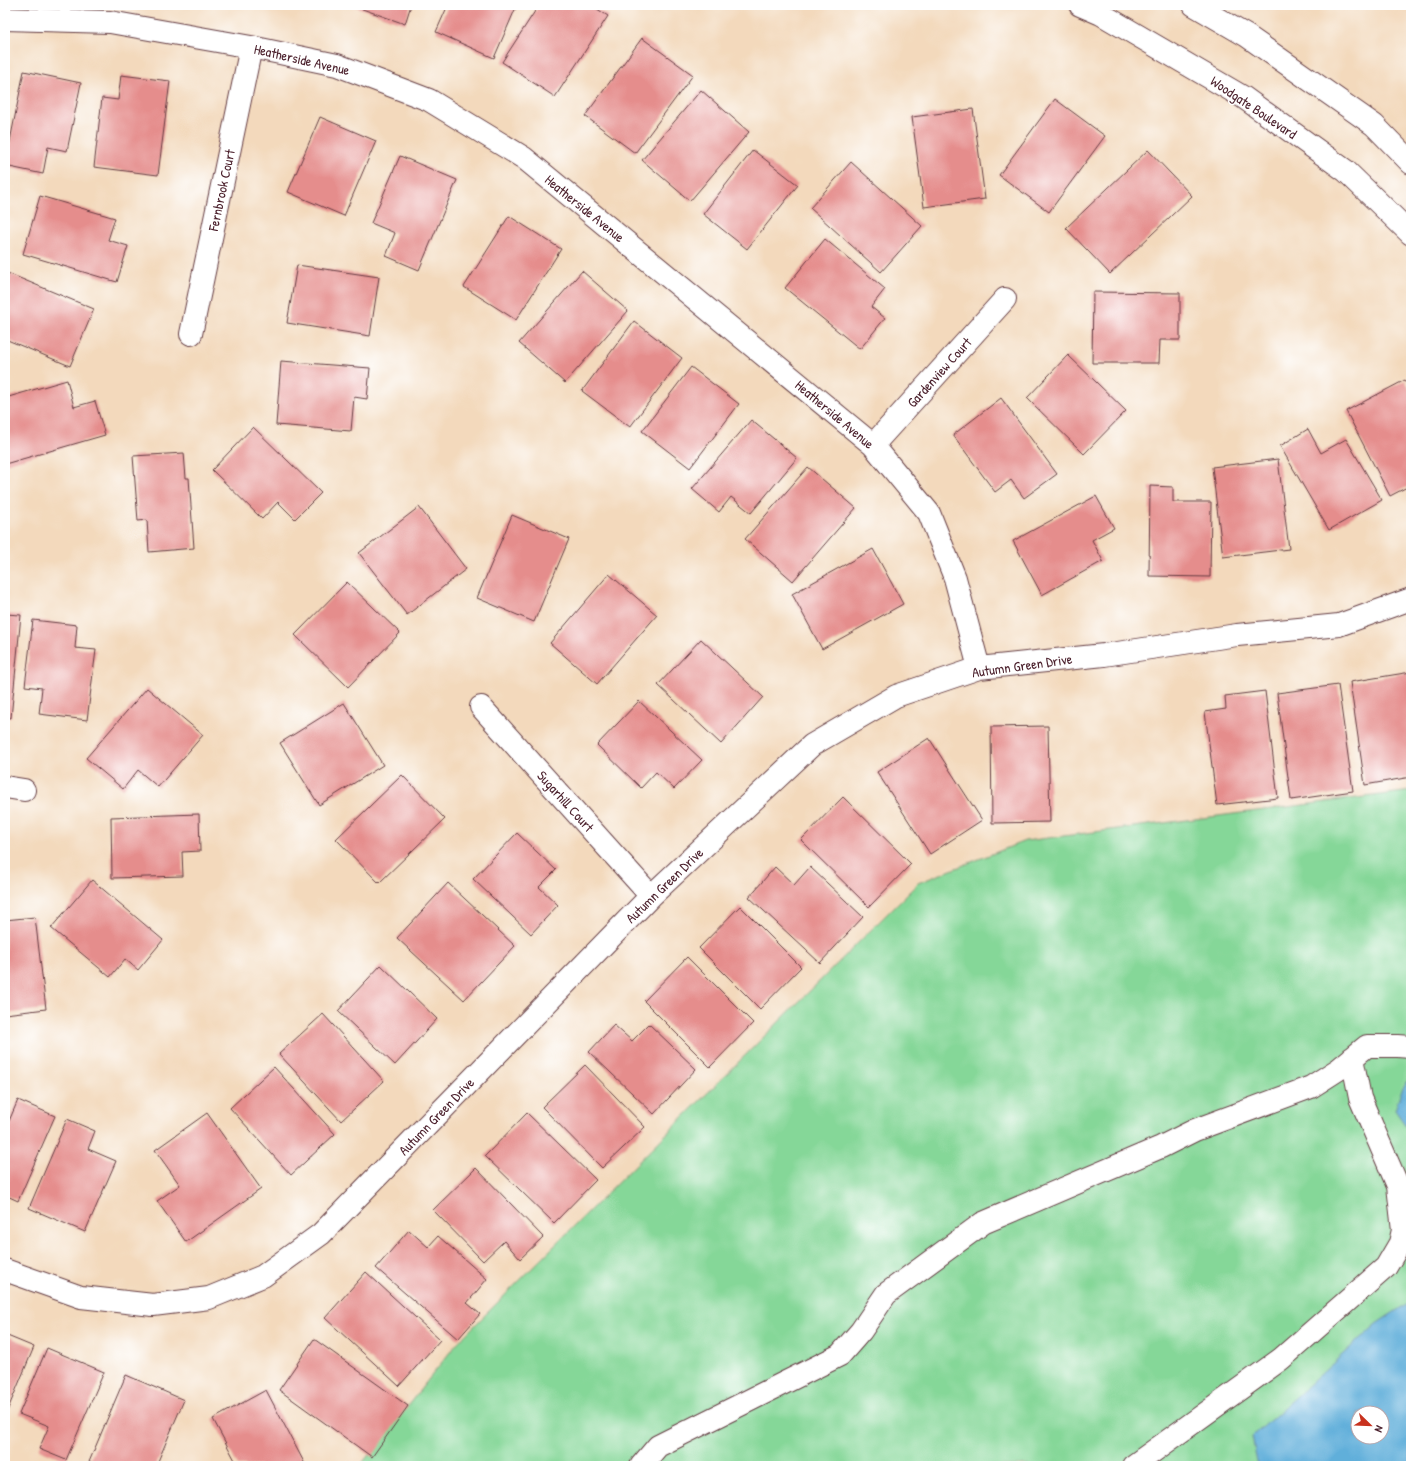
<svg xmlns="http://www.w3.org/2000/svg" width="1416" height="1471" viewBox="0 0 1416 1471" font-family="'Patrick Hand',sans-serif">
<rect width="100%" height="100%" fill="#fff"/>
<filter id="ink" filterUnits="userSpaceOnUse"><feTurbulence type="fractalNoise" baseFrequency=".025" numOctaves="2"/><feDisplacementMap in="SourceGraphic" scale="8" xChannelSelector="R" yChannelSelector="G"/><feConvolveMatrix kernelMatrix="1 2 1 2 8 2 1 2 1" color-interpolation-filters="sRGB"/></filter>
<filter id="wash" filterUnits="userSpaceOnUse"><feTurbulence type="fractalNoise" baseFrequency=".012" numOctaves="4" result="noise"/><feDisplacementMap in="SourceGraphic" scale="16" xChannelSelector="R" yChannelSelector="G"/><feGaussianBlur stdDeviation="0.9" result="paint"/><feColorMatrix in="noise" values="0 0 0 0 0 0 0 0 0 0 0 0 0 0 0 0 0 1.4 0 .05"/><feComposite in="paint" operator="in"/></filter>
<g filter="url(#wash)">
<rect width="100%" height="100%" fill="#f3d9bc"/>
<path fill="#85d798" stroke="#687b62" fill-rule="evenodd" d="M1411,791V1466H360L458,1342L918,883L1025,841ZM1358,1413H1382V1437H1358Z"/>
<path fill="#60afda" stroke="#556782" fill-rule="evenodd" d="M1411,1076V1133L1395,1110L1402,1089Z
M1411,1301V1466H1258L1252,1437L1376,1324ZM1358,1413H1382V1437H1358Z"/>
<g id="blocks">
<path fill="#e58d8c" d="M351,5H411L405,24Z
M448,5H517L494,58L436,32Z
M539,5H591L608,16L555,97L502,62Z
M642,38L693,75L635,153L585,116Z
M24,71L81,83L67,151L48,147L43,174L5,166Z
M121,75L170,81L158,175L94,167L102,98L118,100Z
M701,90L749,132L690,201L642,160Z
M1055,99L1105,136L1049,212L999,175Z
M973,109L985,199L924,207L912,117Z
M320,117L376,141L344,216L288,192Z
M753,150L798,185L747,249L703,214Z
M1148,150L1192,196L1110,274L1066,228Z
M400,156L457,180L419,270L386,256L395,233L371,223Z
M851,162L922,226L881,272L810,208Z
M40,196L115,218L108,240L128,246L117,282L23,254Z
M509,216L561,249L516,320L464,287Z
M825,239L885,289L871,307L885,318L860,349L785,288Z
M297,265L379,277L370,336L287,323Z
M582,271L628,311L565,383L519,343Z
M5,272L94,309L70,366L5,339Z
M1093,292L1180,293V340H1160L1159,363H1092Z
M634,321L682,358L630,427L582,391Z
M1068,355L1126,411L1084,454L1027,398Z
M281,361L370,368L367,399L354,397L351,431L276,425Z
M691,367L739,404L690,468L642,431Z
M67,380L74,407L95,401L105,435L5,464V398Z
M1405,380L1411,392V485L1390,496L1346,411Z
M1001,398L1057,474L1024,498L1011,480L995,492L953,435Z
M751,420L797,458L751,513L731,497L719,512L692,489Z
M253,427L321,493L295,519L278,502L262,519L212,470Z
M1308,429L1321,453L1346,439L1382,500L1329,530L1280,446Z
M184,453L186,478H189L194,548L149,552L147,520L138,521L133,456Z
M1278,459L1289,549L1223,557L1212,467Z
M808,467L856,508L793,581L745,539Z
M1150,486L1173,487V502H1211L1210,577L1149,576Z
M1096,496L1114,528L1092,540L1103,561L1042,595L1013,541Z
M419,507L466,569L407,615L359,553Z
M512,515L569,539L534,622L477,598Z
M873,549L903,604L822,649L792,594Z
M609,574L657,615L597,684L550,643Z
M347,582L400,633L348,687L295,635Z
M5,614L21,615L11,718L5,717Z
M33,620L77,625L75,648L96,650L87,720L39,714L42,688L25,686Z
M701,639L763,697L721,744L658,685Z
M1411,672V777L1365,785L1350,682Z
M1338,685L1353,791L1291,800L1277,693Z
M147,688L203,735L158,787L138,770L123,789L86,758Z
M1265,691L1278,798L1217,805L1205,712L1226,709L1225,696Z
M639,701L702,760L674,789L656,772L641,788L597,745Z
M344,703L383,765L319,805L280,743Z
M1048,726L1050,822L992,823L991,727Z
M929,738L982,820L930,854L877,772Z
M402,775L445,819L379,883L336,839Z
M843,797L911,864L869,907L801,840Z
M199,814L200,851L182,852L183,876L112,878L111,817Z
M517,833L556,870L539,887L558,905L531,934L473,879Z
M775,867L794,885L810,867L863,917L820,963L749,897Z
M92,880L163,940L138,970L125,959L110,977L51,928Z
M448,883L515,946L464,1000L397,938Z
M740,906L801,967L760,1009L699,948Z
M35,917L46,1009L5,1014V920Z
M687,957L753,1023L710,1067L644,1001Z
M381,965L437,1019L395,1065L338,1011Z
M323,1014L384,1081L341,1121L279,1054Z
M649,1024L696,1069L654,1114L589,1052L614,1025L632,1041Z
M585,1065L645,1127L602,1168L542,1107Z
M274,1067L335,1134L291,1175L230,1108Z
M18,1100L55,1116L18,1201L5,1195V1120L9,1121Z
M207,1113L261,1189L186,1242L157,1201L180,1185L155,1150Z
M527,1113L596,1180L554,1223L485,1156Z
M67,1119L95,1131L88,1149L116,1161L85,1232L29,1208Z
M476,1168L543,1237L520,1259L504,1241L483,1261L433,1210Z
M409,1230L428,1247L438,1236L487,1279L467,1303L480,1314L458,1339L376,1268Z
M366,1272L440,1340L399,1386L325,1318Z
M5,1335L34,1347L5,1416Z
M314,1339L408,1406L372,1457L279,1390Z
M47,1348L104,1372L66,1460L39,1449L49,1426L19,1414Z
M126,1375L184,1400L156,1466H98L89,1462Z
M266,1390L306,1466H238L213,1419Z"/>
</g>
</g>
<g filter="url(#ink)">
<use href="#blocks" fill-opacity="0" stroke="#633b41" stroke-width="1"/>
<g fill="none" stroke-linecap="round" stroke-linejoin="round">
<defs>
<path id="minor" d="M1080,5L1101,14L1243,97L1346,171L1411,234
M1194,5L1247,36L1374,125L1411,163
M5,19L110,22L251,47L337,65L429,100L524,158L873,445L929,513L955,578L979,668
M191,334L251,47
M873,445L1005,299
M481,707L651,896
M5,787L24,790
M5,1270L81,1297L153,1305L209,1298L263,1276L321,1234L651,896L812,745L896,696L979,668L1104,655L1237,635L1339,625L1411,599
M641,1466L658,1446L840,1355L861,1331L886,1294L983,1223L1161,1147L1195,1130L1311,1087L1339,1069L1367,1046H1398L1411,1047
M1133,1466L1281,1359L1386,1267L1400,1243L1403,1230L1398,1186L1360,1098L1352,1058"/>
</defs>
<use href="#minor" stroke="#633b41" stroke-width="24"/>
<use href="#minor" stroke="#fff" stroke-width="22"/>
</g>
</g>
<g text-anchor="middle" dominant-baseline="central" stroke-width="3" stroke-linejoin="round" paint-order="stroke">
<g font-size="14" fill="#4a1f2b" stroke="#fff">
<text transform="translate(302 59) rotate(13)">Heatherside Avenue</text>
<text transform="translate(1254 107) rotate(34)">Woodgate Boulevard</text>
<text transform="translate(221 190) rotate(-78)">Fernbrook Court</text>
<text transform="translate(585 208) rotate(39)">Heatherside Avenue</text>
<text transform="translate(939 372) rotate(-48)">Gardenview Court</text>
<text transform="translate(835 414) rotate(40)">Heatherside Avenue</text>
<text transform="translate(1022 665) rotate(-8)">Autumn Green Drive</text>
<text transform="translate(566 801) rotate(48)">Sugarhill Court</text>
<text transform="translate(664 885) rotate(-44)">Autumn Green Drive</text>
<text transform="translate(436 1116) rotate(-46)">Autumn Green Drive</text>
</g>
</g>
<rect width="1416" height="1471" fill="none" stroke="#fff" stroke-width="20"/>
<g transform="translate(1370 1425) rotate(113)"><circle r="19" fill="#ffffff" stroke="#b7a5aa"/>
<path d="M0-3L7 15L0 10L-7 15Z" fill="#c8321e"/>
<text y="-6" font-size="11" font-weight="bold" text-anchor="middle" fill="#4a1f2b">N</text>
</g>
</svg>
